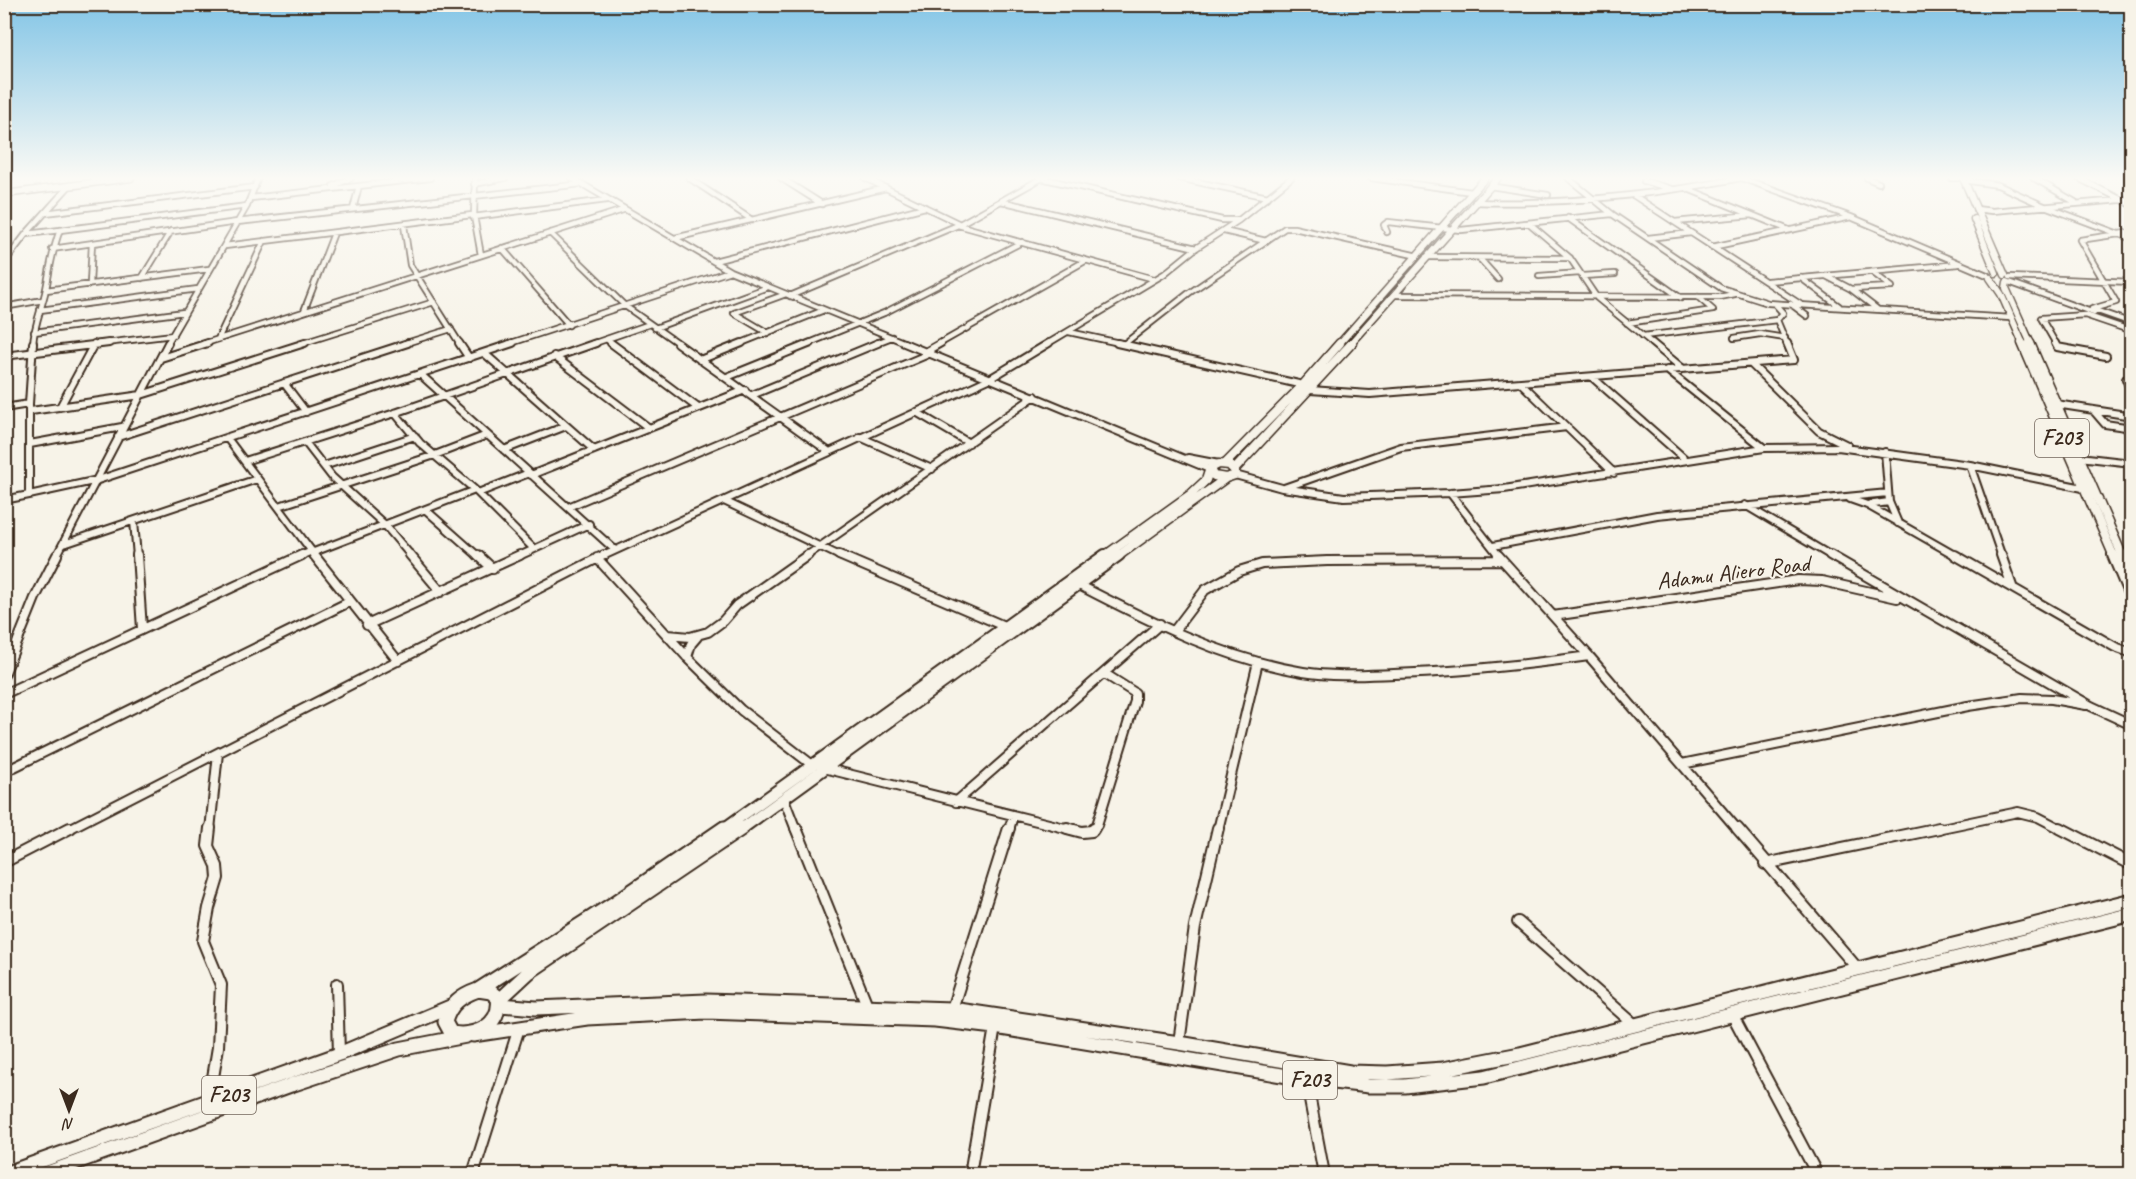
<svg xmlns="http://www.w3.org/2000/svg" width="2136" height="1179" viewBox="0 0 2136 1179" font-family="Caveat,sans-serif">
<rect width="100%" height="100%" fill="#f7f3e8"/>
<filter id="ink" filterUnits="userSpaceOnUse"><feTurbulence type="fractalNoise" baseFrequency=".0167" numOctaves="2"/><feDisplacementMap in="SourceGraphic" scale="12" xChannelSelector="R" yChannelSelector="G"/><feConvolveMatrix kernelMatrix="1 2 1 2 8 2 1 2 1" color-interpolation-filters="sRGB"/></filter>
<g filter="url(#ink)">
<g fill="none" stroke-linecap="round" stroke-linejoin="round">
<defs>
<path id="minor-far3" d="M475,178L474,216L481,255
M572,178L730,271L908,344
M689,178L752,220
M781,178L822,204
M865,178L960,224
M1041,178L1222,220H1238
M1179,178L1268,197
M1371,178L1472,192
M1568,178L1612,214L1721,288L1768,303L2011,318
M1741,178L1851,217L1987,275
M1867,178L1879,183
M1951,178H1958
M2034,178L2075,202
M2078,178L2132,205
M1964,180L1998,185L2042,205L2132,239
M1644,181L1672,189
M474,184L505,178
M333,186L351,178
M1490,186L1548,195
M1688,189L1789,230
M1633,195L1800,304
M251,198L430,178
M1001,201L1196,248
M1475,202C1565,205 1653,195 1741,178
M353,209L359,186
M1976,209L1992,211L2132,199
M45,213L255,187
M473,217L607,200
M1568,218L1681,298
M1674,222L1752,215
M1529,223L1570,258L1597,298L1653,344
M404,225L410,265L460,344
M958,225L1154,279
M1224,231L1266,241
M1387,232L1384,225L1388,222L1461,230L1612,214
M550,233L625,306L679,344
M27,234L60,230
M675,238L886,188
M1648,238L1691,233
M225,246L472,215
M1712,247L1851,217
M502,248L569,325
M52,249L237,222L582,184
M1426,257L1570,258
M1480,259L1498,279
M714,261L925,207
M4,263L26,234L70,185
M1539,276L1580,273
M1582,276L1615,274
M1826,276L1851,289L1877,309
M2010,277L2132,282
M142,278L171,231
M1801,278L1839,306
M1767,281L1959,264
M2009,282L2094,313
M90,284L92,243
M1851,289L1892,287L1872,272
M46,290L209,269
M1394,295L1719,297L1735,294
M790,296L958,225L1042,178
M1791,304L1807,316
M4,307L43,300
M2092,309L2116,302L2080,240L2132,232
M2092,309L2132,323
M40,310L198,289
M304,311L334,233
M1777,320L1787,344
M1627,323L1713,310L1698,297
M655,328L768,287
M34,332L184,312
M1069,332L1124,344
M768,333L734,313L786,294
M1643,336L1777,320L1783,313L1775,304
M1734,338L1760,334L1785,338
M218,339L264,241
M606,339L613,344
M33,344C34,325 42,308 46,289C50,269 52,250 60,230L247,206
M97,344L173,335
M167,344L247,206L258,178
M203,344L623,210
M300,344L434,302
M403,344L451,329
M508,344L730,271
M592,344L650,324
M739,344L824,310
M807,344L884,313L1022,242
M874,344L892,337
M939,344L1085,261
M1047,344L1164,274L1196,248L1239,220L1291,178
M1124,344L1189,293L1285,228H1294L1418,256
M2056,344L2041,318L2085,315L2132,331"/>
<path id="minor-far2" d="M33,343L29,404V495L98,480L513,343
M459,343L469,358
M611,343L698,408
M677,343L828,451
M904,343L1209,469
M1117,343L1303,385
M1652,343L1682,368
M2055,343L2057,347L2106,356
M927,351L941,343
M484,353L594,450
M4,356L109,343
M554,356L649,428
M161,358L208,343
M700,360L742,343
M1751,364L1819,431L1847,445
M1667,370L1764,448
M420,374L615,550
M727,377L811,343
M1592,377L1685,459
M2126,379L2132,393
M284,383L306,412
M1521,383L1614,473
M1310,390L1370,394L1794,360L1787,343
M752,395L878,343
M2056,404L2132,416
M60,407L94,344
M4,408L29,404
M2093,410L2105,424L2132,428
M31,411L141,395L305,343
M916,412L969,443
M395,413L420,443L475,490L534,549
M118,437L408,343
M860,437L932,469
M227,438L316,557
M305,442L332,477L385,525L412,557
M30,444L122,427
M504,450L566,426
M1885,452L1889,502L1898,523
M2079,457L2132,463
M1188,458L1219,464
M245,461L395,413L596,343
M1970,465L2002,557
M324,466L415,436
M531,475L745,390
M1235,475L1282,488L1344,497L1450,493L1504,489L1764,448L1838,447L1970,465L2083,488
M1284,488L1401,447L1567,427
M478,493L529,473
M1450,493L1500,557
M1850,499L1867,505L1958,557
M4,500L29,495
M724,501L842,557
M1745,505L1833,557
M1867,505L1889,502
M279,506L435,455L487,435
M568,507L931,353
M426,510L479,557
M134,521L137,557
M64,544L257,479
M1493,546L1657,515L1888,493
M314,552L475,490
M56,557L168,343
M298,557L312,551
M517,557L589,524
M601,557L991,378L1049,343
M805,557L1035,396"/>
<path id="minor-far1" d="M137,555L142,629
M314,555L398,661
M410,555L441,592
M478,555L493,569
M839,555L1004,626
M1498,555L1589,656L1738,830
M1830,555L2091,706L2132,725
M1955,555L2115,647L2132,653
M2001,555L2012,586
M597,558L687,657L741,710L811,764
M1079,585C1150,622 1224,659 1303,672C1333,677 1364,675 1394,674C1459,672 1524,665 1589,656
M1553,616L1798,580L1822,581L1897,598
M367,625L520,555
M1174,631L1205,590L1239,571L1262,564L1327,561L1502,560
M668,635L690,637L708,632L723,621L737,605L808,555
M687,657L691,644L697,637
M4,675L35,598L57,555
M4,694L302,555
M1682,764L1968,706L2022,698L2052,699L2086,705
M824,768L1073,830
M4,772L349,602
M784,799L796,830
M956,802L1160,624
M67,830L604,555
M210,830L218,753
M1009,830L1013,816
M1093,830L1097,825L1135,701V693L1105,674
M1218,830L1258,662
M1932,830L2018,812L2038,817L2063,830"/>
<path id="minor" d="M796,828L867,1005
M1067,828L1082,832L1092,831L1094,828
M1737,828L1858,969
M2060,828L2132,865
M4,862L70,828
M1765,864L1939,828
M1518,922L1635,1025
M337,984L339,1054
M952,1009L1009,828
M1733,1016L1817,1174
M1179,1043L1195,927L1218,828
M1306,1079L1324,1174
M209,1102L218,1047L221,985L203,941L209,908L218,878L217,866L208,846L210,828
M473,1174L519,1028
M970,1174L995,1027"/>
<path id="major-far3" d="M1963,178L2005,275
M4,194L131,178
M1974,219L1996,273
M1990,278L2001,294L2023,344
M2007,282L2006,288L2031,344
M1339,344L1485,178
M1350,344L1498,178"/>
<path id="major-far2" d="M2022,343L2114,557
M2030,343L2123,557
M1219,464L1229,465L1235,471V475L1226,478L1214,476L1209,469Z
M1225,464L1303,385L1340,343
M1235,469L1352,343
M1103,557L1191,494L1206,480L1209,471
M1117,557L1226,478"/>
<path id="major-far1" d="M2113,555L2132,600
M2123,555L2132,577
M722,830L1105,555
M740,830L1119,555"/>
<path id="major" d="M478,990L613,904L724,828
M478,990L491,992L498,998C502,1026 474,1037 451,1033L445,1022C450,1004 461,996 478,990Z
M500,999L529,972L742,828
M501,1005L536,1008L706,1001L952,1009L1179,1043L1350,1072L1387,1073L1443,1069L1520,1054L2132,900
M473,1035L587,1018L706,1012L935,1020L995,1027L1306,1079L1369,1086H1405L1484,1077L2132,914
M4,1174L339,1054L450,1007
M44,1174L291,1085L399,1049L466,1036"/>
</defs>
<use href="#minor-far3" stroke="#3b2a1e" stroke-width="8"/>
<use href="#minor-far2" stroke="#3b2a1e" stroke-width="10"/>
<use href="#minor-far1" stroke="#3b2a1e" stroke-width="12"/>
<use href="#minor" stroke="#3b2a1e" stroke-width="14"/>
<use href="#major-far3" stroke="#3b2a1e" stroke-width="9"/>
<use href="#major-far2" stroke="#3b2a1e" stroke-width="11"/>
<use href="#major-far1" stroke="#3b2a1e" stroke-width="14"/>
<use href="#major" stroke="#3b2a1e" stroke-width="17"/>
<use href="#minor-far3" stroke="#f7f3e8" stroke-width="4.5"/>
<use href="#minor-far2" stroke="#f7f3e8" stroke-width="6"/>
<use href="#minor-far1" stroke="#f7f3e8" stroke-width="8"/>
<use href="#minor" stroke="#f7f3e8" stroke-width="10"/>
<use href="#major-far3" stroke="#f7f3e8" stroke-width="6"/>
<use href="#major-far2" stroke="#f7f3e8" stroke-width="8"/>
<use href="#major-far1" stroke="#f7f3e8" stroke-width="10"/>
<use href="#major" stroke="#f7f3e8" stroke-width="13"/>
</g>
</g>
<linearGradient id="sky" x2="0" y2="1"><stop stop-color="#83c5e6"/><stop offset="0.52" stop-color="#fbfaf5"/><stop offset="1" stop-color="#fbfaf5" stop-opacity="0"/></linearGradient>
<rect width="2136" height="343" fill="url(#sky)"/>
<g text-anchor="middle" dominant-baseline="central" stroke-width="4.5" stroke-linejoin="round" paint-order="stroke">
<g fill="#f7f3e8" stroke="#73665b" stroke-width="1.5">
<rect x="2035" y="419" width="54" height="38" rx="4.5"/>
<rect x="1283" y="1061" width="54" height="38" rx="4.5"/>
<rect x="202" y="1076" width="54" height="38" rx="4.5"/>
</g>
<g font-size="22" font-weight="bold" fill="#3b2a1e">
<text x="2062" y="438">F203</text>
<text x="1310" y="1080">F203</text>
<text x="229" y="1095">F203</text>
</g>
<g font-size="24" fill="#3b2a1e" stroke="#f7f3e8">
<text transform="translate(1733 572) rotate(-7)">Adamu Aliero Road</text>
</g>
</g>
<rect width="2136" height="1179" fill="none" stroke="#f7f3e8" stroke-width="24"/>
<rect x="12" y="12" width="2112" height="1155" fill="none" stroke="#3b2a1e" stroke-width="2" filter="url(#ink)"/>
<g transform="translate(69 1110) rotate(180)" stroke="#f7f3e8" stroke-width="4.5" paint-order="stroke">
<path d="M0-4.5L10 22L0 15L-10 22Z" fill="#3b2a1e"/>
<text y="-9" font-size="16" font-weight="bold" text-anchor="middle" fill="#3b2a1e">N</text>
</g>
</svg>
